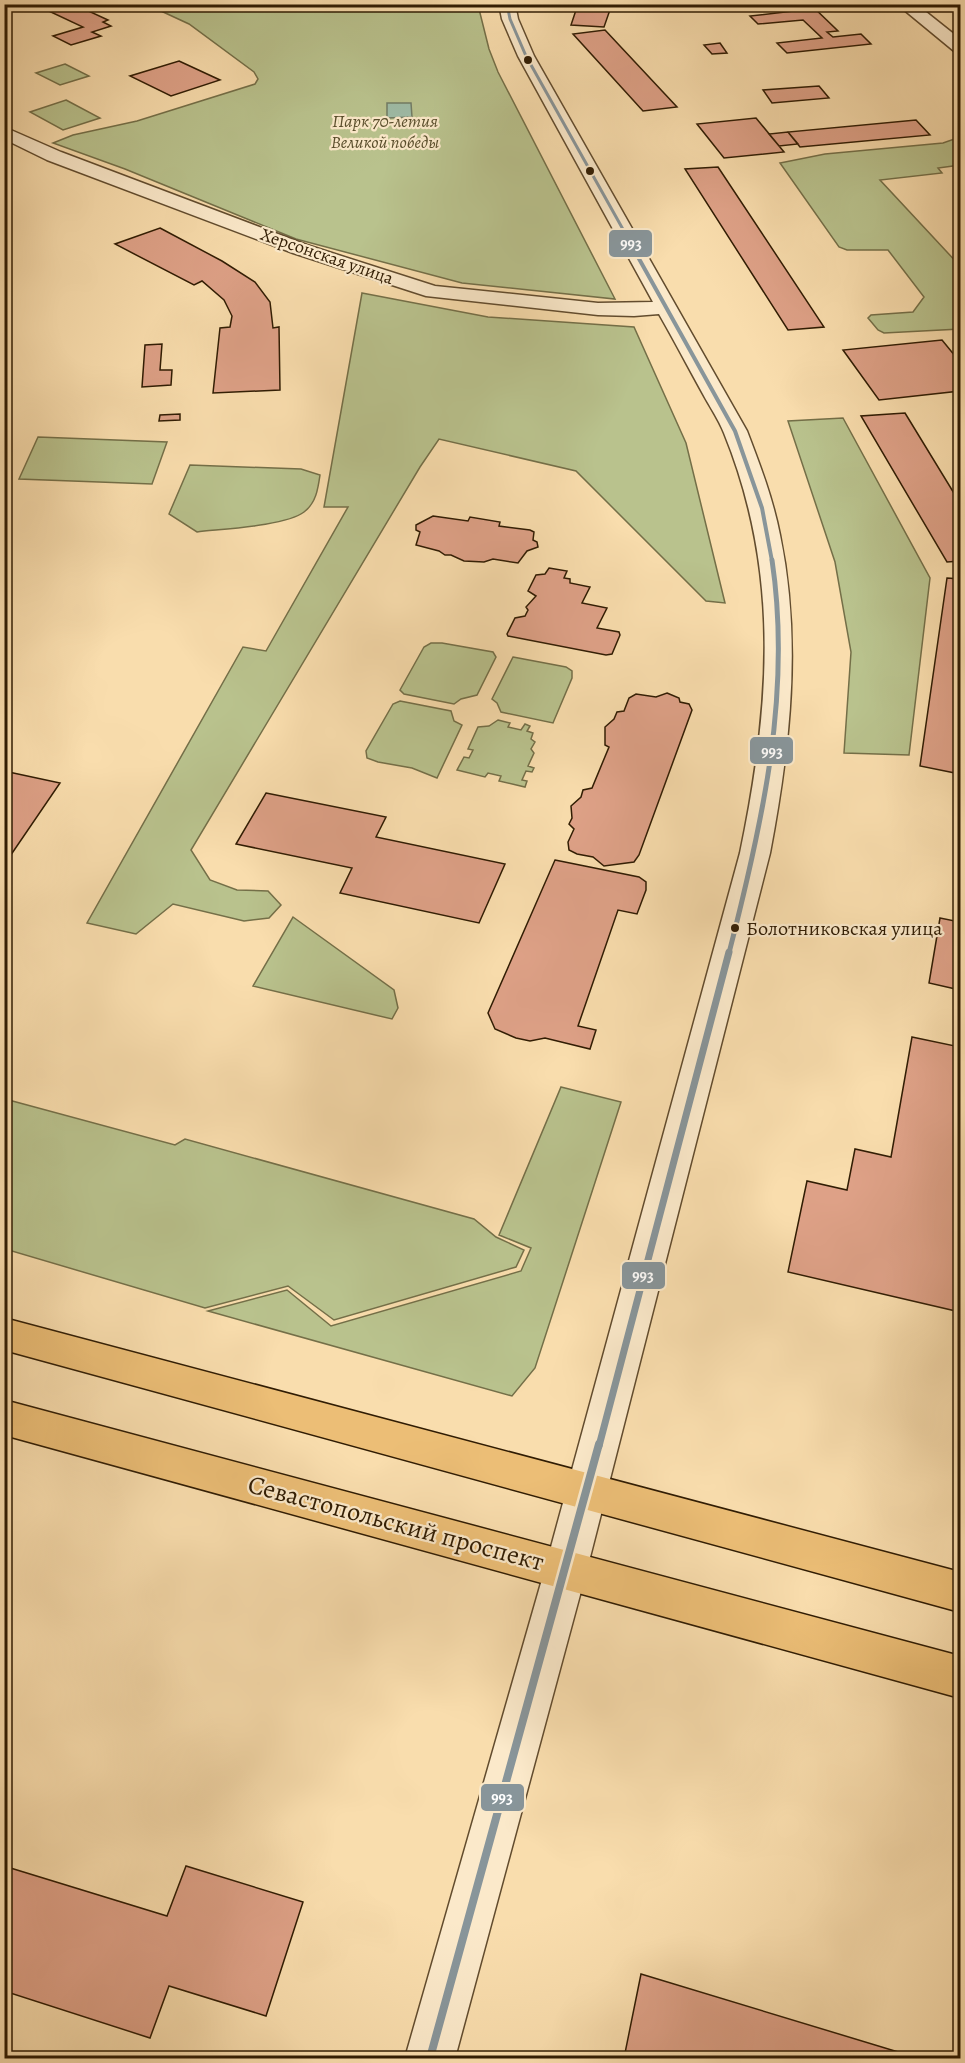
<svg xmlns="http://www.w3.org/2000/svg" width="965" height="2063" viewBox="0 0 965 2063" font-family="Alegreya,serif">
<rect width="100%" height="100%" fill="#f9ddad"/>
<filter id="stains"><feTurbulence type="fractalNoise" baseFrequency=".00333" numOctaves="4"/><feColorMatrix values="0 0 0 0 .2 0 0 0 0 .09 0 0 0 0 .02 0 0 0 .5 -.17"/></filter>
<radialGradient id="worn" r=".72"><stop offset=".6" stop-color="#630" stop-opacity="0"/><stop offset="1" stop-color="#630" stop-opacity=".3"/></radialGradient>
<path fill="#b9c28d" stroke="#746f48" stroke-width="1.5" d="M148,5H478L489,49L498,72L615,299L462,283L296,239L125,169L53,143L73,135L137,121L255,84L258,79L254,72L189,24Z
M65,64L89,76L60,85L36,73Z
M66,100L100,118L63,130L30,112Z
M960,137V165L938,168L942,173L880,180L960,266V329L884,333L878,330L868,318L871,315L913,312L924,297L888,250H847L839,247L780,163L825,154L943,143Z
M362,293L488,317L634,327L686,443L725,603L706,601L576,471L439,439L420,467L191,850L210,880L237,890L268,891L281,905L269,918L244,921L173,904L136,934L87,923L243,647L266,651L348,507H324Z
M843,418L930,578L909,755L844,753L851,652L835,562L788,421Z
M38,437L167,442L152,484L19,479Z
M190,465L301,469L320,475C318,489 316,503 304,512C286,526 221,529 197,532L169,514Z
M431,643H442L493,652L496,657L477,695L461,699L454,704L404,694L400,690L424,647Z
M513,657L566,667L572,671V678L553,723L501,712L497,703L492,699Z
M400,701L451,711L454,721L462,725L437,778L412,768L378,762L367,758L366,751L393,704Z
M498,720L510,723L508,727L521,730L525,724L530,726L527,731L533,733L531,739L535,742L531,749L534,753L528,766L534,768L532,772L526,771L522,780L527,781L525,787L499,781L501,776L488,773L485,777L457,770L464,757L469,758L473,750L468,749L478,727L489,726Z
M293,917L394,990L398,1008L392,1019L253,986Z
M561,1087L621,1102L535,1368L512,1396L208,1311L287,1290L331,1326L521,1271L531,1248L499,1235Z
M5,1099L175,1145L185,1139L474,1219L496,1237L524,1250L516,1267L334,1320L288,1286L205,1308L5,1249Z"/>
<path fill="#9ebca7" stroke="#727c65" stroke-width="1.5" d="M387,103H411L412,117L387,118Z"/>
<path fill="#dea187" stroke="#301c03" stroke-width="1.5" d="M93,4L95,6L84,9L108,20L103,22L111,26L92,32L101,36L71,45L53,36L83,27L36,5Z
M578,4H612L604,27L571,25Z
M787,4H810L838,31L827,32L833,37L861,34L871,44L787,53L777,43L822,38L803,20L758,24L750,16L794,11Z
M605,30L677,107L643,111L573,34Z
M720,43L727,53L712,54L704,45Z
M179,61L220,80L171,96L130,76Z
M819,86L829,98L772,103L763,90Z
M756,118L784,152L724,158L697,124Z
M916,120L930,135L800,147L788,132Z
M788,132L798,144L779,146L769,134Z
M718,167L824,327L788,330L685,169Z
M160,228L222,261L255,282L270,302L273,328L279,327L280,390L213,393L220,328L230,327L232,316L224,300L202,281L194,285L115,244Z
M942,340L960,362V391L879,400L843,350Z
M162,344L160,370H172L171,385L142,387L145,345Z
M905,413L960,503V561L947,562L861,416Z
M180,414V420L159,421L160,415Z
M433,516L468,521L470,517L500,522L499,526L530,530L534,532L533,540L537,542L538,547L527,551L518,563L493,559L484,562L464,561L451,555H445L439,551L416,545L420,532L416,530V525Z
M549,568L567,571L564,578L570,579V583L590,587L582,603L607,608L597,628L619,632L620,635L612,654L606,655L508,636L507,634L515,618L525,616L528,610L526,607L536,596L528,591L536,575L545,574Z
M947,578L960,579V774L920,766Z
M667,693L679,698L680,702L689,704L692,710L639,855L634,862L604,866L593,857L577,854L569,850L568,842L574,829L569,824L572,818L571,806L581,797L583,790L592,788L609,747L605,745V727L614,719L617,712L624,711L629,698L636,694L656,697Z
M4,771L60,783L4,865Z
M266,793L386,817L376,837L505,864L479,923L340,893L352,868L236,844Z
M555,860L639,877L646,882V890L637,914L618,910L578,1026L596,1030L590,1049L545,1038L530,1041L516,1038L495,1029L488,1013Z
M940,918L960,922V990L929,983Z
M912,1037L960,1047V1312L788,1272L807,1181L847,1190L855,1149L891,1157Z
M4,1866L167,1916L186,1866L303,1902L266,2016L169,1986L150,2038L4,1991Z
M641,1974L918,2058H624Z"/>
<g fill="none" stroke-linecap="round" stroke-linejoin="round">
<defs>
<path id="minor" d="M499,4H515L518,19L534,56L747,431C760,465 773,499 780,535C802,641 790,748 770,853L587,1569L455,2058H405L545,1569L740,853C770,709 781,573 724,433C719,420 710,407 703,394C688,367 674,340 659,314L634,316L598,315L426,296L293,253L47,160L4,139V127L61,152L307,245L435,286L598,303L653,302L518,56L502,19Z
M897,4H916L960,39V52L954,51Z"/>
<path id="major" d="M4,1318L960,1572V1612L4,1350Z
M4,1400L960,1656V1698L4,1435Z"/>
</defs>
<use href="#minor" stroke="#624c2e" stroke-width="3"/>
<use href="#major" stroke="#301c03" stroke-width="3"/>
<use href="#minor" fill="#fbe9ca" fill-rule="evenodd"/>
<use href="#major" fill="#ecbe76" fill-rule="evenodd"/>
<defs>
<path id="bus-1-far4" d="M507,4L510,19L526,56L634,249"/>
<path id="bus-1-far3" d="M633,248L735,431L762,508L772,561"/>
<path id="bus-1-far2" d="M729,953C762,825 792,693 772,560"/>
<path id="bus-1-far1" d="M599,1446L729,952"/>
<path id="bus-1" d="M430,2058L599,1444"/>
</defs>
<use href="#bus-1-far4" stroke="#fbe9ca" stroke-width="5"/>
<use href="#bus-1-far3" stroke="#fbe9ca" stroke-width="7"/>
<use href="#bus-1-far2" stroke="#fbe9ca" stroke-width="9"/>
<use href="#bus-1-far1" stroke="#fbe9ca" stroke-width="11"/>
<use href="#bus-1" stroke="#fbe9ca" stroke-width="13"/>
<use href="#bus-1-far4" stroke="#88959a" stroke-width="3"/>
<use href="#bus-1-far3" stroke="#88959a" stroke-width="4"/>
<use href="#bus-1-far2" stroke="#88959a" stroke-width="5"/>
<use href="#bus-1-far1" stroke="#88959a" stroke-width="7"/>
<use href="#bus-1" stroke="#88959a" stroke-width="8"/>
</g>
<g fill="#301c03" stroke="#fbe9ca" stroke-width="2">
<circle cx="528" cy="60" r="5"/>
<circle cx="590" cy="171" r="5"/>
<circle cx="735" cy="928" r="5"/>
</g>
<g text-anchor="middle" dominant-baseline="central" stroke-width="4.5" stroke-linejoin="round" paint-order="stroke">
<g font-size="18" font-style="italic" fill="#594e2c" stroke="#fbe9ca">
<text x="385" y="121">Парк 70-летия<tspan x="385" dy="21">Великой победы</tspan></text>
</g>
<g font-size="18" fill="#301c03" stroke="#fbe9ca">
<text transform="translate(327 256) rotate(19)">Херсонская улица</text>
</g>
<g font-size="20" fill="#301c03" stroke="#fbe9ca" text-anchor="start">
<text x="746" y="928">Болотниковская улица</text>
</g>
<g font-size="26" fill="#301c03" stroke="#fbe9ca">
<text transform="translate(396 1523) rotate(15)">Севастопольский проспект</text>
</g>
</g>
<g stroke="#fbe9ca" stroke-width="2">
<rect x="608" y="229" width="45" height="29" rx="6" fill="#88959a"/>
<rect x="749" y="736" width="45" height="29" rx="6" fill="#88959a"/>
<rect x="621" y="1261" width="45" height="29" rx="6" fill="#88959a"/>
<rect x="480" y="1783" width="45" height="29" rx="6" fill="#88959a"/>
</g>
<g font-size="16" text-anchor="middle" font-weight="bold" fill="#fff">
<text x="631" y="249">993</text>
<text x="772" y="757">993</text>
<text x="643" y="1281">993</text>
<text x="502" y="1803">993</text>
</g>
<rect width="965" height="2063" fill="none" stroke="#f9ddad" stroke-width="24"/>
<rect x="6" y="6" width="953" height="2051" fill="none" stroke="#301c03" stroke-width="3"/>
<rect x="12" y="12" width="941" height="2039" fill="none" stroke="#301c03" stroke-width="1.5"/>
<rect width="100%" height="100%" filter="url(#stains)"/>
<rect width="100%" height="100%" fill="url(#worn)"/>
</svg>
